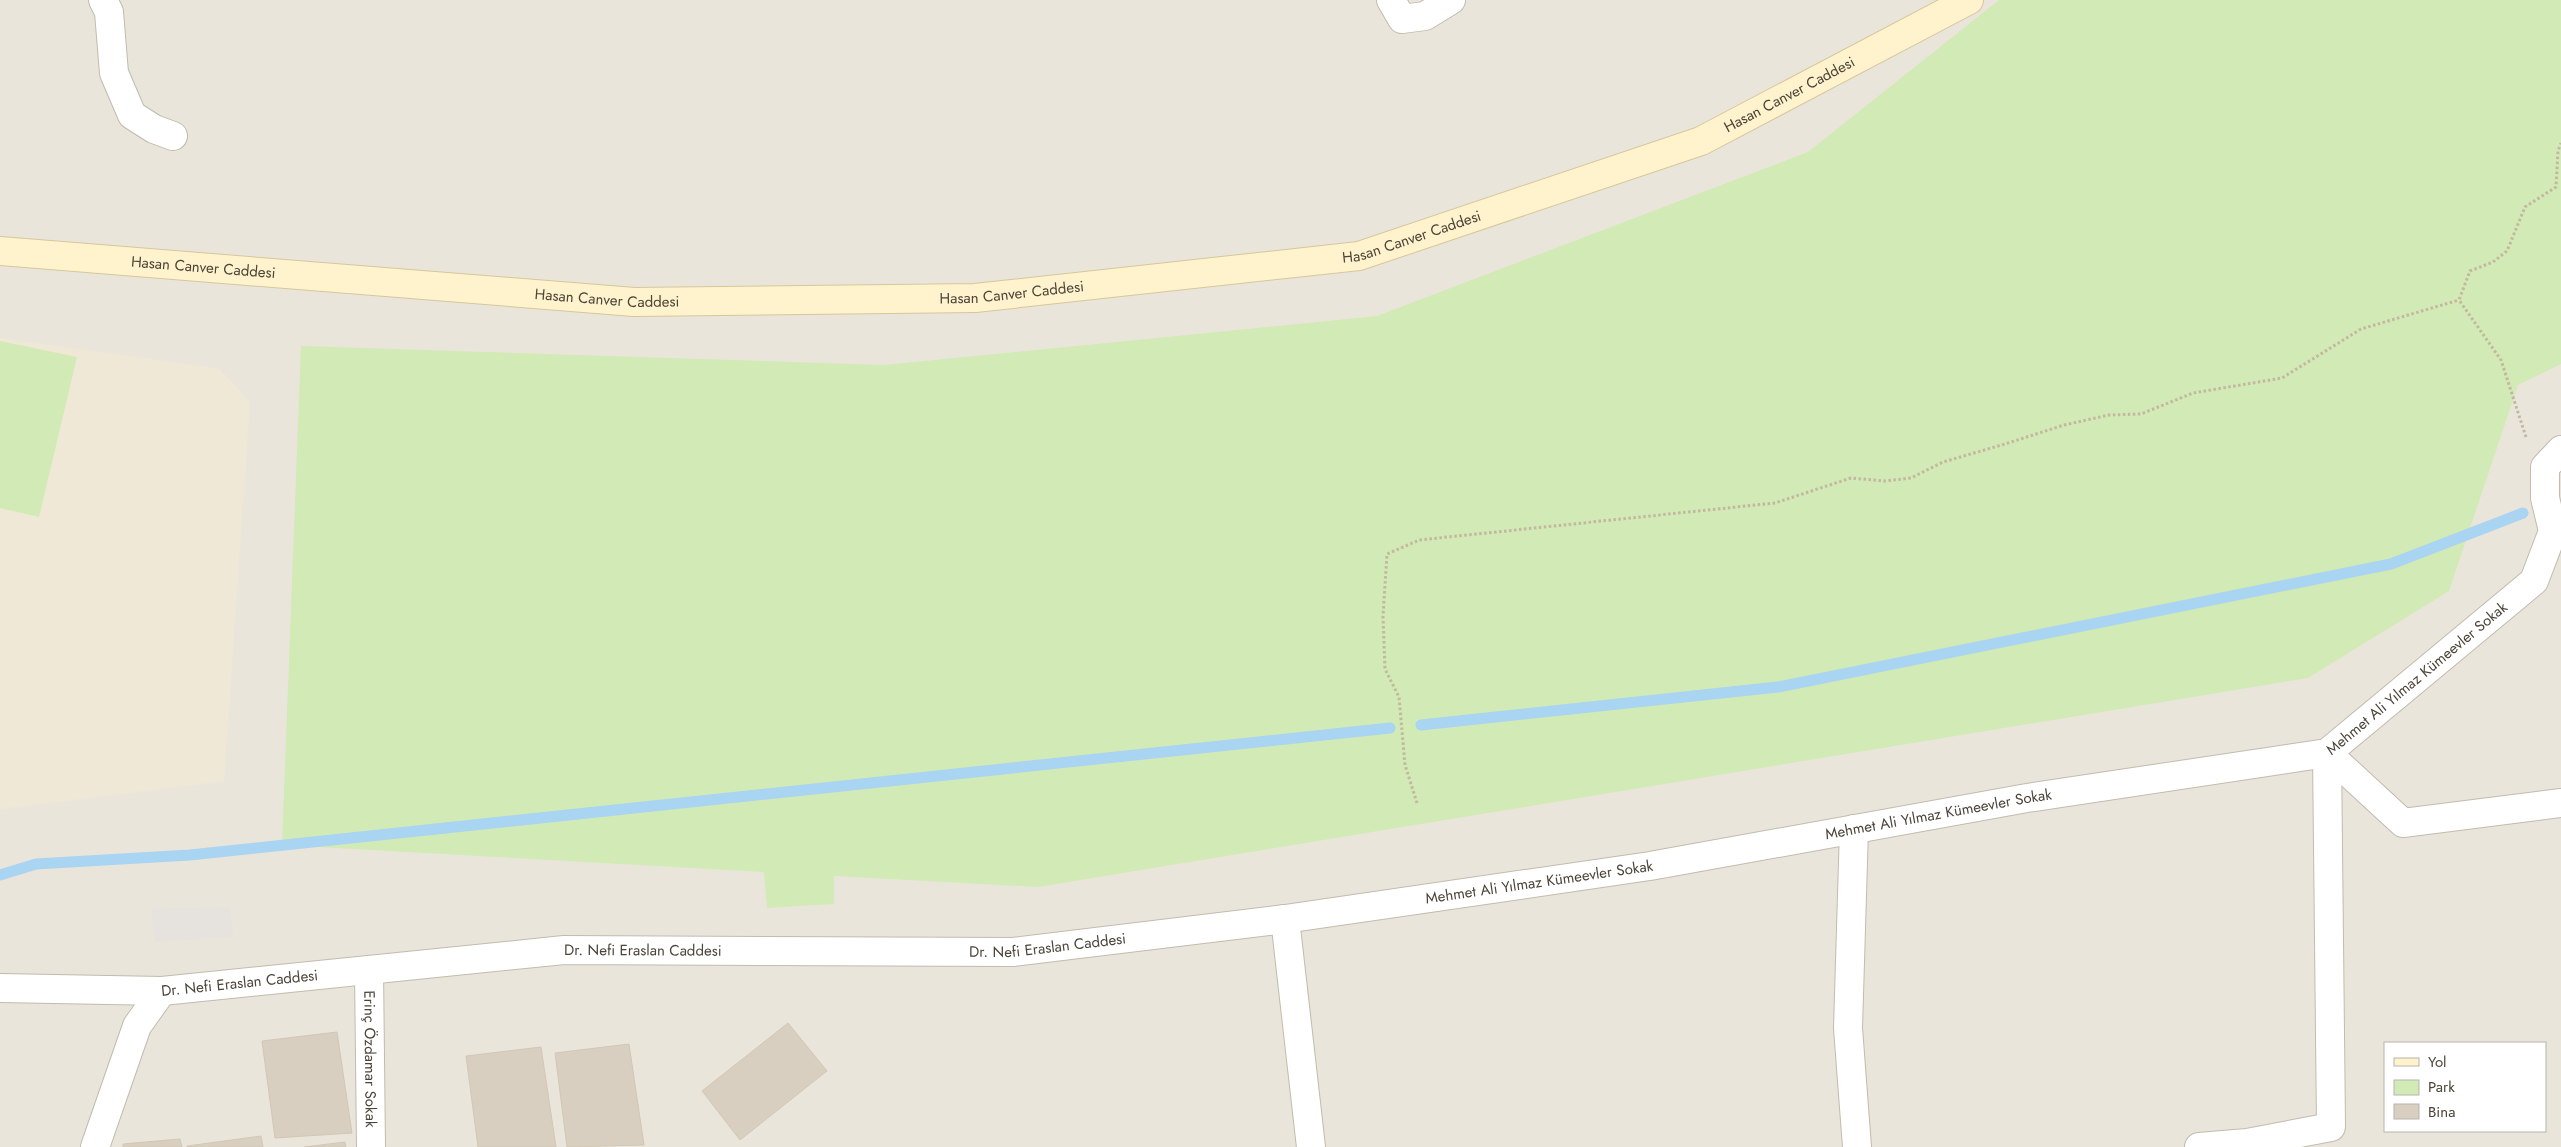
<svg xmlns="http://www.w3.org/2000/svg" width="2561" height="1147" viewBox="0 0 2561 1147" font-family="Jost,sans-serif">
<rect width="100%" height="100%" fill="#f6f3ec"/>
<path fill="#eae5da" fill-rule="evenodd" d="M0,0H2561V1147H0ZM2385,1043H2545V1131H2385Z"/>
<path fill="#e6e2dd" d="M230,907L233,937L155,942L151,909Z"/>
<path fill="#efe8d6" d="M0,338L220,369L250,402L224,781L0,809Z"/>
<path fill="#d2eab5" d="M1999,0H2561V364L2518,385L2449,591L2308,678L1038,887L834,876V904L767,908L764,872L282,845L301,346L884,365L1377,316L1808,152Z
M0,341L77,357L39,517L0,508Z"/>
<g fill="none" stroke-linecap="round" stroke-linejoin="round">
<path stroke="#a9d4f2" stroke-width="11" d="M1421,725L1778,687L2391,564L2523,513
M0,875L36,864L190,855L1390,728"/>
</g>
<path fill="#d8cfc1" stroke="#d3c7b4" d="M788,1023L827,1071L740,1140L702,1091Z
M337,1032L352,1133L275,1138L262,1041Z
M629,1044L644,1145L567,1147L555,1053Z
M541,1047L556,1147H478L466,1056Z
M261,1136L263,1147H187V1146Z
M180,1139L182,1147H123V1144Z
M345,1142L346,1147H304Z"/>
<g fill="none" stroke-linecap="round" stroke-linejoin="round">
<defs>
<g id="street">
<path d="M103,0L109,12L114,73L132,115L154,129L173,136"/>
<path d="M1391,0L1402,19L1425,16L1451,0"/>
<path d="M2327,753L2403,823L2561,803"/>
<path d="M1854,829L1848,1028L1857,1147"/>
<path d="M1285,919L1311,1147"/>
<path id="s1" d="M369,970L371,1147"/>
<path id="s2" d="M0,988L162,991L564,950L1013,952L1285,919L1650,866L2027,798L2327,753L2534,581L2553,531L2545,498V467L2561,450"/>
<path d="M95,1147L137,1026L162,991"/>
<path d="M2199,1147L2247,1143L2331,1127L2327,753"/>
</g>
<g id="secondary">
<path id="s3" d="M0,251L634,302L975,298L1359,256L1701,141L1969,0"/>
</g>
</defs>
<use href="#street" stroke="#c2bbae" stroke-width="30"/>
<use href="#secondary" stroke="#d6c79b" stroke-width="30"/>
<path stroke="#c4b79f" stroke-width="3" stroke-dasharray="2.5 2.5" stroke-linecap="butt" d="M2526,437L2501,360L2459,300L2470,271L2493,262L2507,251L2525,207L2556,187L2558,151L2561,143
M1417,803L1405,765L1399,697L1385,669L1383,616L1387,554L1419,540L1775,503L1851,478L1885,481L1911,478L1943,462L2005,444L2064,425L2109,415L2141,414L2193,393L2282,378L2361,329L2459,300"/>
<use href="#street" stroke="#fff" stroke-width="28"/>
<use href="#secondary" stroke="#fff3cd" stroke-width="28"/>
</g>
<g text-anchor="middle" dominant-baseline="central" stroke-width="4.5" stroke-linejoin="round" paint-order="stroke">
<g font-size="15" fill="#4b4439" stroke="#fff">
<text stroke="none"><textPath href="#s3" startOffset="1824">Hasan Canver Caddesi</textPath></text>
<text stroke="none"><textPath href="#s3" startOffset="1419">Hasan Canver Caddesi</textPath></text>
<text stroke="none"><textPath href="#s3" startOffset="204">Hasan Canver Caddesi</textPath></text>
<text stroke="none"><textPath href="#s3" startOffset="1014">Hasan Canver Caddesi</textPath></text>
<text stroke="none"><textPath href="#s3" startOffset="609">Hasan Canver Caddesi</textPath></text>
<text stroke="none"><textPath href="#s2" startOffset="2461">Mehmet Ali Yılmaz Kümeevler Sokak</textPath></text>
<text stroke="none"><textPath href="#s2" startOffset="1951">Mehmet Ali Yılmaz Kümeevler Sokak</textPath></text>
<text stroke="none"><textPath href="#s2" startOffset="1546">Mehmet Ali Yılmaz Kümeevler Sokak</textPath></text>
<text stroke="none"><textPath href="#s2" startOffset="1050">Dr. Nefi Eraslan Caddesi</textPath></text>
<text stroke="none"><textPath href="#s2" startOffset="645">Dr. Nefi Eraslan Caddesi</textPath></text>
<text stroke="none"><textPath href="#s2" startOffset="240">Dr. Nefi Eraslan Caddesi</textPath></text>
<text stroke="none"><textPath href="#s1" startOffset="89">Erinç Özdamar Sokak</textPath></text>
</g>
</g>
<rect x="2384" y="1042" width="162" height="90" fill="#ffffff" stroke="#b7b4b0"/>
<rect x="2394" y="1058" width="25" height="8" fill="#fff3cd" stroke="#b7b4b0"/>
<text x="2428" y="1067" font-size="15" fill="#4b4439">Yol</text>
<rect x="2394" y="1080" width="25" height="15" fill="#d2eab5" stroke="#b7b4b0"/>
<text x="2428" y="1092" font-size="15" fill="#4b4439">Park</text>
<rect x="2394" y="1104" width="25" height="15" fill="#d8cfc1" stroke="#b7b4b0"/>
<text x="2428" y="1117" font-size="15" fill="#4b4439">Bina</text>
</svg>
